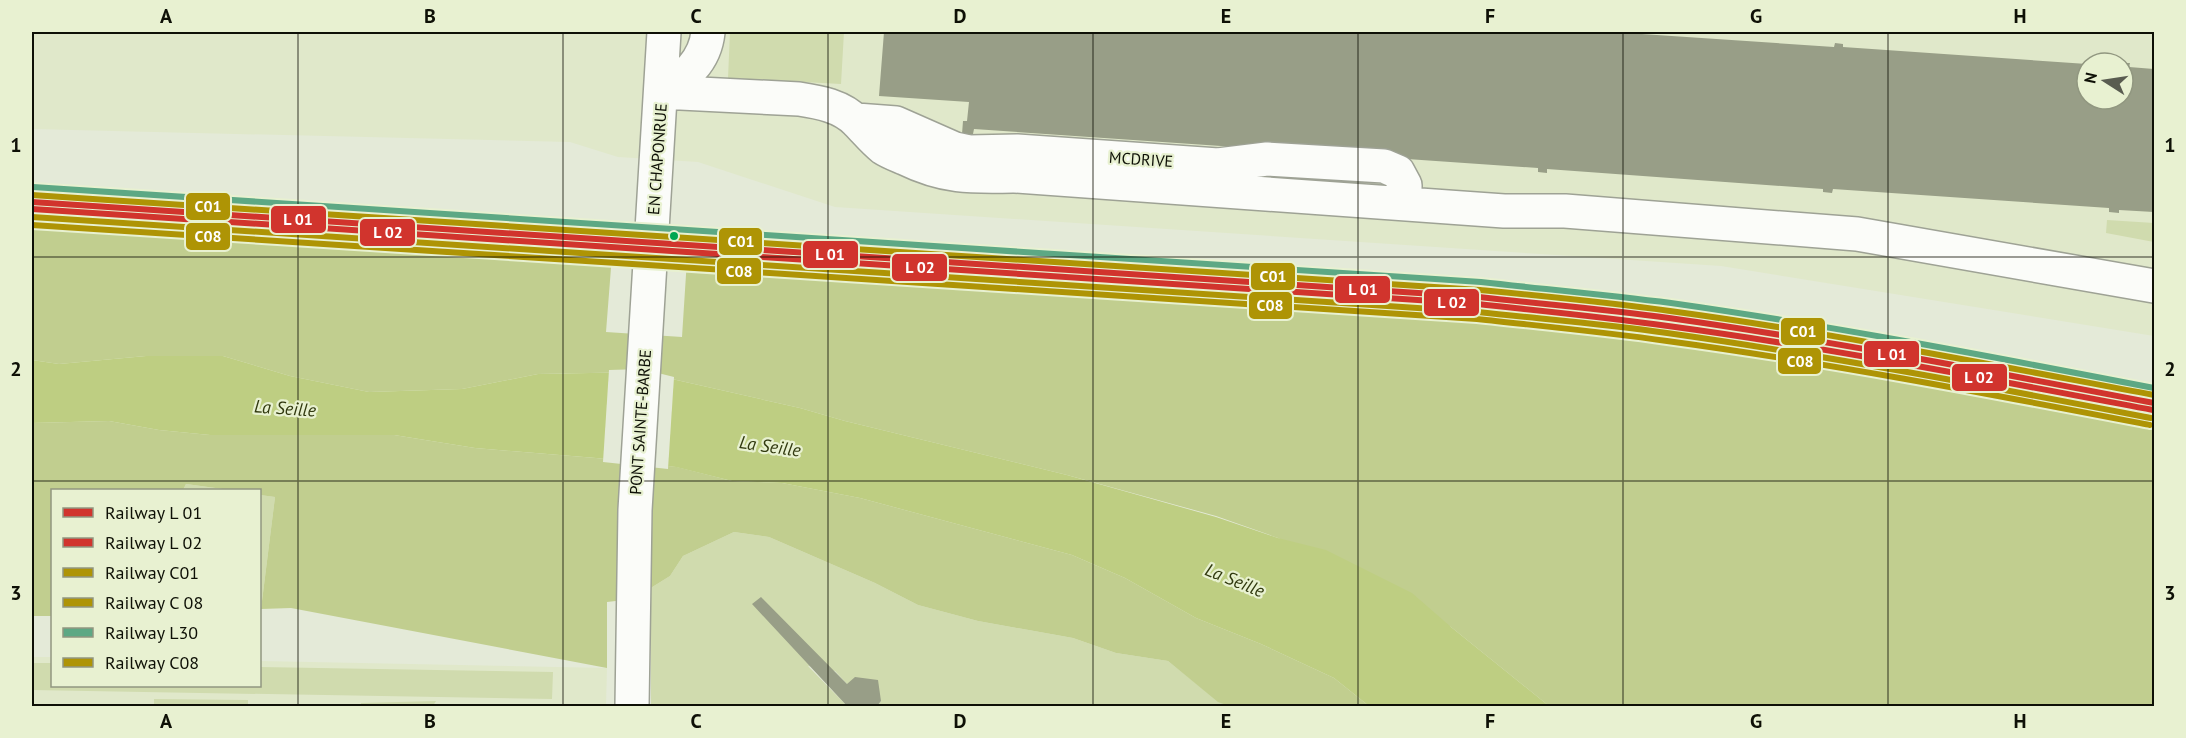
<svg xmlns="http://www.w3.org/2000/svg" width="2186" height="738" viewBox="0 0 2186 738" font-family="'PT Sans',sans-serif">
<rect width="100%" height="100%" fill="#e4ead8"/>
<path fill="#e0e8ca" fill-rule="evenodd" d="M32,32H2154V336L1721,266L835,207L698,162L618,157L570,142L32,129ZM2087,63H2123V99H2087Z
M32,657H52V686H260V661L607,668L606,706H32Z"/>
<path fill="#d0dbae" d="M730,32H844L841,84L728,78Z
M2107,220L2154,223V242L2106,233Z
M186,484L230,490H183Z
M260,495L275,497L261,609H260Z
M734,532L769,537L875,583L918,605L978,621L1073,638L1116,653L1168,661L1218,701L1229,706H877L881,701L847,684L835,671L808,666L847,706H651V605L633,599L670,576L683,556Z
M32,663H52V686H260V667L553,672L552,699L32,690Z
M154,699L248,700V706H154Z
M436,701L433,706H264V704L361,706V703Z"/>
<path fill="#c1ce8f" d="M32,220L612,255L606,332L682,337L687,259L1694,322L2154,406V706H1549L1451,627L1278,538L1216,516L1067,475L845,421L800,408L641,372L538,374L462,389L369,392L290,376L223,356H146L59,364L32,360Z
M109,421L159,430L210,435H394L475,448L596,458L677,467L732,481L782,483L860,498L1072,555L1125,578L1196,618L1261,644L1334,678L1369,706H1229L1218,702L1168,661L1116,653L1073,638L978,621L918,605L875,583L769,537L734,532L683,556L670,576L633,599L607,602V668L291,608L261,609L275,497L260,495V490H230L186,484L183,490H52V616H32V423Z"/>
<path fill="#bece82" d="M146,356H223L290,376L369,392L462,389L538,374L641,372L800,408L845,421L1067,475L1216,517L1278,538L1326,550L1412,593L1451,627L1549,706H1369L1334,678L1261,644L1196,618L1125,578L1072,555L860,498L782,483L732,481L676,467L596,458L475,448L394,435H210L159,430L109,421L32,423V360L59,364Z"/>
<path fill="#e4ead8" d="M642,369L674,377L668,469L603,462L609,370Z"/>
<path fill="#989e87" d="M884,32H1612L1834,47L1835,43L1843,44V47L2087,64V99H2123V63H2130L2129,67L2154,69V212L2119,210V213L2109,212V208L1833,189L1832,193L1823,192V189L1547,169V173L1538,172V168L974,129L973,134H962L963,121H967L969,102L879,96Z
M761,597L847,684L855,677L878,680L881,701L877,706H847L752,604Z"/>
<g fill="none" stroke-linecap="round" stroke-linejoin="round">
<defs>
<path id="minor" d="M661,92L799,99C819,102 842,106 857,122C866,131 873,140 883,148C889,152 897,155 904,158C945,178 971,177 1015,176L1504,211H1565L1857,234L2154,286
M661,92C685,77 705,62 708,32
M856,120L896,123L955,149L969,152L1017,151L1218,165L1267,159L1384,166L1398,172L1405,185V203
M632,706L635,510L664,32"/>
</defs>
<use href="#minor" stroke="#9ea295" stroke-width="36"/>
<use href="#minor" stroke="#fbfcf9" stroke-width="33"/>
<defs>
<path id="rail-1" d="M32,202L1479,297C1542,304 1606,309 1669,318C1832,341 1993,372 2154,403"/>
<path id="rail-2" d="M32,209L1478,304C1542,311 1605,317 1668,326C1831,348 1992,380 2153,410"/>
<path id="rail-3" d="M32,195L1480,290C1543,296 1607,302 1670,311C1832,333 1993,365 2154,395"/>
<path id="rail-4" d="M32,217L1478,312C1541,319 1604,324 1667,333C1830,356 1990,387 2151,418"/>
<path id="rail-5" d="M33,187L1481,282C1544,289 1607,295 1671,303C1833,326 1994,357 2154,388"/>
<path id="rail-6" d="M32,225L1477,319C1540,326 1604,332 1667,341C1829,363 1989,394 2150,425"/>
</defs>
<use href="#rail-1" stroke="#e8f1d1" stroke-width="10"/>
<use href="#rail-2" stroke="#e8f1d1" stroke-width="10"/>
<use href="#rail-3" stroke="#e8f1d1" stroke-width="10"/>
<use href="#rail-4" stroke="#e8f1d1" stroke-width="10"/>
<use href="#rail-5" stroke="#e8f1d1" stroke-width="10"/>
<use href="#rail-6" stroke="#e8f1d1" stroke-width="10"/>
<use href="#rail-1" stroke="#d1342d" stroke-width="6"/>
<use href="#rail-2" stroke="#d1342d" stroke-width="6"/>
<use href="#rail-3" stroke="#ae9405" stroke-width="6"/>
<use href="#rail-4" stroke="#ae9405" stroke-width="6"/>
<use href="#rail-5" stroke="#5da884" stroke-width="6"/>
<use href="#rail-6" stroke="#ae9405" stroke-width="6"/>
</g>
<path fill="none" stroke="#0e1006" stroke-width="1.5" stroke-opacity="0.55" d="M298,32V706M563,32V706M828,32V706M1093,32V706M1358,32V706M1623,32V706M1888,32V706M32,257H2154M32,481H2154"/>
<circle fill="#00a651" stroke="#e8f1d1" stroke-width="2" cx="674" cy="236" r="5"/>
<g text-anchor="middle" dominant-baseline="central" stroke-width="4.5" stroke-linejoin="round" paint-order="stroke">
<g font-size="16" fill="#0e1006" stroke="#e8f1d1">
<text transform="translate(657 159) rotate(-86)">EN CHAPONRUE</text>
<text transform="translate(1141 159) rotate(4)">MCDRIVE</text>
<text transform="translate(640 422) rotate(-86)">PONT SAINTE-BARBE</text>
</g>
<g font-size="18" font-style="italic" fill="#323a10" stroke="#e8f1d1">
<text transform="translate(285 408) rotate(4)">La Seille</text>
<text transform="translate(770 446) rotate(8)">La Seille</text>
<text transform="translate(1235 580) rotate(22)">La Seille</text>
</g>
</g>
<g stroke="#e8f1d1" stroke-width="2">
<rect x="185" y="192" width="46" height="29" rx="6" fill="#ae9405"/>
<rect x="270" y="205" width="57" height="29" rx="6" fill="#d1342d"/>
<rect x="359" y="218" width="57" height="29" rx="6" fill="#d1342d"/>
<rect x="185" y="222" width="46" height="29" rx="6" fill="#ae9405"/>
<rect x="718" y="227" width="45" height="29" rx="6" fill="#ae9405"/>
<rect x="802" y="240" width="57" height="29" rx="6" fill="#d1342d"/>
<rect x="891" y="253" width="57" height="29" rx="6" fill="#d1342d"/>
<rect x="716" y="257" width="46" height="28" rx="6" fill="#ae9405"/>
<rect x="1250" y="262" width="46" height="29" rx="6" fill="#ae9405"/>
<rect x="1334" y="275" width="57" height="29" rx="6" fill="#d1342d"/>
<rect x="1423" y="288" width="57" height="29" rx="6" fill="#d1342d"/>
<rect x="1248" y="291" width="45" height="29" rx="6" fill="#ae9405"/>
<rect x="1780" y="317" width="46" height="29" rx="6" fill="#ae9405"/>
<rect x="1863" y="340" width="57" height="28" rx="6" fill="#d1342d"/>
<rect x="1777" y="347" width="45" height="28" rx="6" fill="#ae9405"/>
<rect x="1951" y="363" width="57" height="29" rx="6" fill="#d1342d"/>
</g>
<g font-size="16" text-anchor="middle" font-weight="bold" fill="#fff">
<text x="208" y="212">C01</text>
<text x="298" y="225">L 01</text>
<text x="388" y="238">L 02</text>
<text x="208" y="242">C08</text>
<text x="741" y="247">C01</text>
<text x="830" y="260">L 01</text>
<text x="920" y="273">L 02</text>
<text x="739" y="277">C08</text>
<text x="1273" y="282">C01</text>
<text x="1363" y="295">L 01</text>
<text x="1452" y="308">L 02</text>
<text x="1270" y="311">C08</text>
<text x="1803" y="337">C01</text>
<text x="1892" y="360">L 01</text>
<text x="1800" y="367">C08</text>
<text x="1979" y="383">L 02</text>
</g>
<rect width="2186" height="738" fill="none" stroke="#e8f1d1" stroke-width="66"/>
<rect x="51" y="489" width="210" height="198" fill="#e8f1d1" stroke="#919780" stroke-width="1.5"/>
<rect x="63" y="508" width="30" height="9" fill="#d1342d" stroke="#919780" stroke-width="1.5"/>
<text x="105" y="519" font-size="18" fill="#0e1006">Railway L 01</text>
<rect x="63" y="538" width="30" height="9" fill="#d1342d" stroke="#919780" stroke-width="1.5"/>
<text x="105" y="549" font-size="18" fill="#0e1006">Railway L 02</text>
<rect x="63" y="568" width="30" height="9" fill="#ae9405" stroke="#919780" stroke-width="1.5"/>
<text x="105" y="579" font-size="18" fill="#0e1006">Railway C01</text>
<rect x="63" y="598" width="30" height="9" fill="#ae9405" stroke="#919780" stroke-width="1.5"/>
<text x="105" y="609" font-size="18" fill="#0e1006">Railway C 08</text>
<rect x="63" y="628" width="30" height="9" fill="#5da884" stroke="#919780" stroke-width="1.5"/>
<text x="105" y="639" font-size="18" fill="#0e1006">Railway L30</text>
<rect x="63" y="658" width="30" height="9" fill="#ae9405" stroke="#919780" stroke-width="1.5"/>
<text x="105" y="669" font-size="18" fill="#0e1006">Railway C08</text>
<g transform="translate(2105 81) rotate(282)"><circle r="28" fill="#e8f1d1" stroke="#919780" stroke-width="1.5"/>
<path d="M0-4.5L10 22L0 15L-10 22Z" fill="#595c50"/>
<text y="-9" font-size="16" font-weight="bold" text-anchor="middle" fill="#0e1006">N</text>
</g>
<rect x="33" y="33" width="2120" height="672" fill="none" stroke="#0e1006" stroke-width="2"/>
<g font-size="20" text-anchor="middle" font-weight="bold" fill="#0e1006">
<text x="166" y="23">A</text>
<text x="430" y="23">B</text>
<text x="696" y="23">C</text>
<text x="960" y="23">D</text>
<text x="1226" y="23">E</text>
<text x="1490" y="23">F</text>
<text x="1756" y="23">G</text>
<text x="2020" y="23">H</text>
<text x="16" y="152">1</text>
<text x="2170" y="152">1</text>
<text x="16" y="376">2</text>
<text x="2170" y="376">2</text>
<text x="16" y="600">3</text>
<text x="2170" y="600">3</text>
<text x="166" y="728">A</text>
<text x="430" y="728">B</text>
<text x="696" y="728">C</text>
<text x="960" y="728">D</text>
<text x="1226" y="728">E</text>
<text x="1490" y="728">F</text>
<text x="1756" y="728">G</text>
<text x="2020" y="728">H</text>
</g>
</svg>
